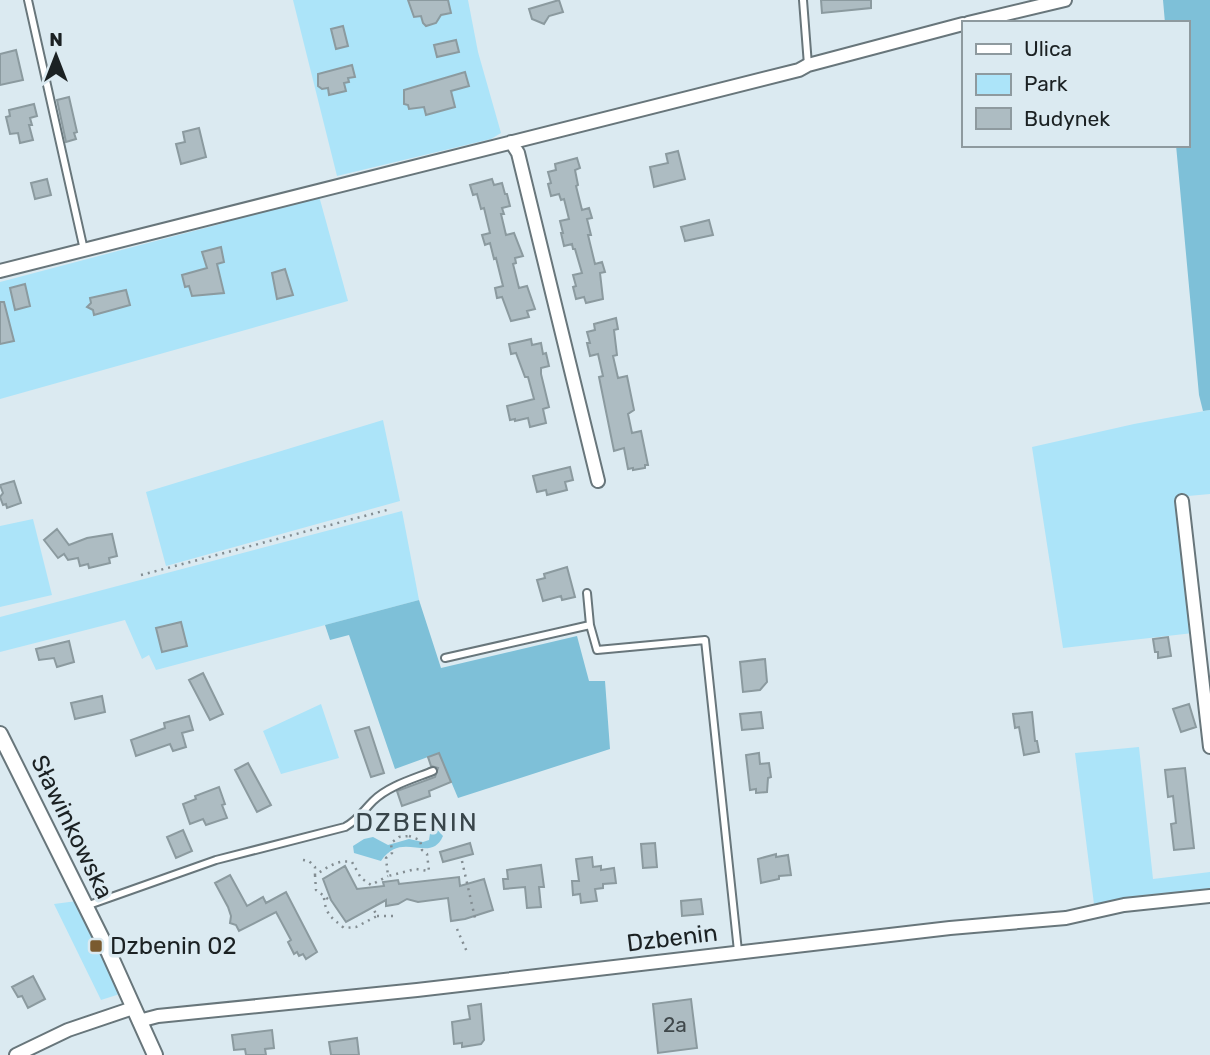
<svg xmlns="http://www.w3.org/2000/svg" width="1210" height="1055" viewBox="0 0 1210 1055" font-family="Rubik,sans-serif">
<rect width="100%" height="100%" fill="#dbeaf1"/>
<path fill="#ace4f9" d="M293,0H468L478,52L501,133L491,139L337,176Z
M319,196L348,301L0,399V282L224,223L223,219Z
M1210,410V494L1177,497L1183,569L1193,633L1063,648L1032,447L1134,424Z
M383,420L400,501L166,566L146,492Z
M402,511L419,600L156,670L149,655L142,659L125,620L0,652V617Z
M33,519L52,595L0,607V526Z
M321,704L339,758L281,774L263,731Z
M1139,747L1153,879L1210,872V892L1094,904L1075,753Z
M77,901L123,993L101,1000L54,904Z"/>
<path fill="#7ec0d8" d="M1163,0H1210V410L1203,411L1199,395L1176,145H1187V23H1165Z
M419,600L441,668L577,636L589,681H605L610,749L458,798L439,753L395,769L349,635L330,640L325,625Z"/>
<path fill="#85c7df" d="M431,827H435L443,836C430,865 402,829 381,861L354,853L353,846L364,839L373,837L388,845L409,839L423,842L429,840Z"/>
<path fill="#adbcc2" stroke="#8b9a9f" stroke-width="2" d="M408,0H448L451,13L441,15L436,23L426,26L423,23L421,16L414,17Z
M559,0L563,12L549,16L544,24L532,19L529,9Z
M821,0H871V8L822,13Z
M343,26L348,46L336,49L331,29Z
M456,40L459,52L437,57L434,45Z
M16,50L23,80L0,85V54Z
M352,65L355,77L348,78L349,82L344,83L346,91L329,95L328,88L322,89L318,86V74Z
M465,72L469,86L451,91L455,107L426,115L424,107L409,109L408,105L404,104V90Z
M69,97L77,132L74,133L76,139L66,142L57,100Z
M34,104L37,116L30,118L32,125H29L33,140L20,143L18,133L10,134L6,117L10,116L9,110Z
M199,128L206,157L181,164L176,144L185,142L183,132Z
M678,151L685,179L654,187L650,167L668,163L666,154Z
M577,158L580,168L575,170L578,185L576,186L582,210L589,208L592,218L587,219L591,235H588L595,264L602,262L605,272L600,273L603,299L586,303L584,297L576,299L573,287L576,286L573,275L582,273L575,249H573L572,244L564,246L561,233H563L560,221L569,219L564,199L561,200L559,194L551,196L548,184L551,183L548,172L556,170L555,164Z
M47,179L51,195L35,199L31,183Z
M492,179L494,185L502,183L505,194H507L510,206L502,208L504,214H501L506,235L514,233L523,256L515,258L516,263L513,264L519,288L527,286L535,309L527,311L529,317L511,321L502,297L497,298L495,288L503,286L496,258L494,259L490,243L485,245L482,235L490,233L484,208L481,209L477,194L473,195L470,185Z
M709,220L713,235L685,241L681,227Z
M221,247L224,262L217,264L224,293L192,296L189,286L185,287L182,275L207,268L202,252Z
M285,269L293,295L277,299L272,273Z
M25,284L30,306L15,310L10,288Z
M126,290L130,305L94,315L93,310L87,307L91,303L90,298Z
M0,302H4L14,341L0,344Z
M616,318L618,329L614,330L617,355L613,356L618,378L627,376L634,410L628,414L632,433L641,431L648,465H645V468L633,470V468L628,469L624,448L614,451L599,377L603,376L598,354L590,356L587,343H590L587,332L595,330L594,324Z
M531,339L532,345L541,343L543,354L546,353L549,366L541,368V374L549,407L543,409L546,423L530,427L528,418L515,421V419L510,420L507,406L534,399L528,377H525L516,353L511,354L509,344Z
M570,467L573,480L565,482L567,490L547,495L546,490L537,492L533,476Z
M14,481L21,503L7,508L6,504L3,505L0,497L3,493L0,485Z
M57,529L69,545L87,538L112,534L117,556L109,558L110,563L89,568L88,564L80,566L78,558L68,560L64,554L58,558L44,540Z
M567,567L575,597L562,600L561,596L543,601L537,580L545,578L544,574Z
M181,622L187,646L162,652L156,628Z
M1168,637L1171,656L1158,658V652H1155L1153,639Z
M69,641L74,662L57,667L54,658L39,660L36,649Z
M765,659L767,682L760,690L743,692L740,662Z
M203,673L223,714L210,720L189,680Z
M102,696L105,712L75,719L71,703Z
M1189,704L1196,727L1181,732L1173,709Z
M761,712L763,728L742,730L740,714Z
M1032,712L1035,741H1037L1039,752L1024,755L1019,727L1015,728L1013,714Z
M189,716L193,730L182,733L186,747L173,751L170,744L136,756L131,740L165,728L164,723Z
M369,727L384,773L371,777L355,731Z
M439,753L451,782L429,791L430,796L402,806L397,791L435,777L438,768L431,766L428,757Z
M759,753L760,764L769,763L771,777L768,778L767,792L756,793V789L750,790L746,755Z
M248,763L271,805L257,812L235,770Z
M1185,768L1194,848L1174,850L1171,824L1176,823L1173,796L1168,797L1165,770Z
M219,787L225,804L222,805L227,818L206,825L203,819L190,824L183,804L196,799L195,796Z
M183,830L192,851L176,858L167,837Z
M470,843L473,854L443,862L440,852Z
M655,843L657,867L643,868L641,844Z
M776,854V857L788,855L791,875L779,876V879L761,883L758,859Z
M592,857L593,867L601,866V870L614,868L616,883L603,884V888L595,889L597,901L581,903L580,894L573,895L572,881H579L576,859Z
M541,865L544,887H539L541,907L527,908L525,887L504,889L503,879H508L507,870Z
M345,866L357,889L384,886L383,882L398,880L399,884L459,877L460,886L484,879L493,910L465,919L451,921L448,898L418,902L407,899L398,904L386,906V900L346,922L331,900L323,879Z
M230,875L247,906L263,897L266,903L286,892L317,952L306,959L303,954L299,956L297,952L294,954L288,942L291,940L276,912L239,931L236,925L230,923L231,916L228,907L215,883Z
M701,899L703,914L682,916L681,901Z
M33,976L45,999L28,1008L22,996L18,997L12,987Z
M691,999L697,1048L658,1053L653,1004Z
M481,1004L484,1040L481,1044L462,1047V1043L454,1044L452,1022L470,1019L468,1006Z
M272,1030L274,1048L265,1049L266,1055H246L245,1049L234,1050L232,1035Z
M357,1038L359,1055H331L329,1042Z"/>
<g fill="none" stroke-linecap="round" stroke-linejoin="round">
<defs>
<path id="service" d="M28,0L84,250
M803,0L808,65
M587,593L590,625L597,650L705,640L738,951
M445,658L590,625
M86,906L216,860L345,827C358,820 363,811 373,801C388,786 413,779 433,771"/>
<path id="minor" d="M968,23L1065,0
M511,142L518,153L598,481
M0,271L799,70L808,65L963,24
M1182,501L1210,747
M139,1021L158,1016L417,990L950,928L1066,918L1124,905L1210,896
M16,1055L68,1030L133,1008"/>
<path id="tertiary" d="M0,734L109,953L155,1055"/>
</defs>
<use href="#service" stroke="#68767b" stroke-width="10"/>
<use href="#minor" stroke="#68767b" stroke-width="16"/>
<use href="#tertiary" stroke="#68767b" stroke-width="18"/>
<path stroke="#838d92" stroke-width="2.5" stroke-dasharray="2 5" stroke-linecap="butt" d="M141,575L387,510
M409,836L420,840L422,850L427,854L429,871L416,869L388,876L386,858L392,853L391,843L399,837Z
M303,860L309,861L315,867V875C327,868 337,859 352,862L361,878L371,885L388,876
M462,861L475,918
M315,875L316,890L328,899
M324,898C326,915 331,917 344,928L356,927L377,916L374,910
M377,916H393
M457,929L467,952"/>
<use href="#service" stroke="#fff" stroke-width="6"/>
<use href="#minor" stroke="#fff" stroke-width="12"/>
<use href="#tertiary" stroke="#fff" stroke-width="14"/>
</g>
<rect fill="#7a5b30" stroke="#dbeaf1" stroke-width="2.5" x="89" y="939" width="14" height="14" rx="3.5"/>
<g text-anchor="middle" dominant-baseline="central" stroke-width="7" stroke-linejoin="round" paint-order="stroke">
<g font-size="21" fill="#40484b">
<text x="675" y="1024">2a</text>
</g>
<g font-size="24" fill="#1b2123" stroke="#dbeaf1">
<text transform="translate(72 827) rotate(64)">Sławinkowska</text>
<text transform="translate(672 938) rotate(-7)">Dzbenin</text>
</g>
<g font-size="24" fill="#1b2123" stroke="#dbeaf1" text-anchor="start">
<text x="110" y="946">Dzbenin 02</text>
</g>
<g font-size="26" letter-spacing="2" fill="#39464b" stroke="#dbeaf1">
<text x="417" y="822">DZBENIN</text>
</g>
</g>
<rect x="962" y="21" width="228" height="126" fill="#dbeaf1" stroke="#8e9a9f" stroke-width="2"/>
<rect x="976" y="44" width="35" height="10" fill="#ffffff" stroke="#8e9a9f" stroke-width="2"/>
<text x="1024" y="56" font-size="21" fill="#1b2123">Ulica</text>
<rect x="976" y="74" width="35" height="21" fill="#ace4f9" stroke="#8e9a9f" stroke-width="2"/>
<text x="1024" y="91" font-size="21" fill="#1b2123">Park</text>
<rect x="976" y="108" width="35" height="21" fill="#adbcc2" stroke="#8e9a9f" stroke-width="2"/>
<text x="1024" y="126" font-size="21" fill="#1b2123">Budynek</text>
<g transform="translate(56 56)" stroke="#dbeaf1" stroke-width="5" paint-order="stroke">
<path d="M0-5L12 26L0 18L-12 26Z" fill="#1b2123"/>
<text y="-10" font-size="19" font-weight="bold" text-anchor="middle" fill="#1b2123">N</text>
</g>
</svg>
